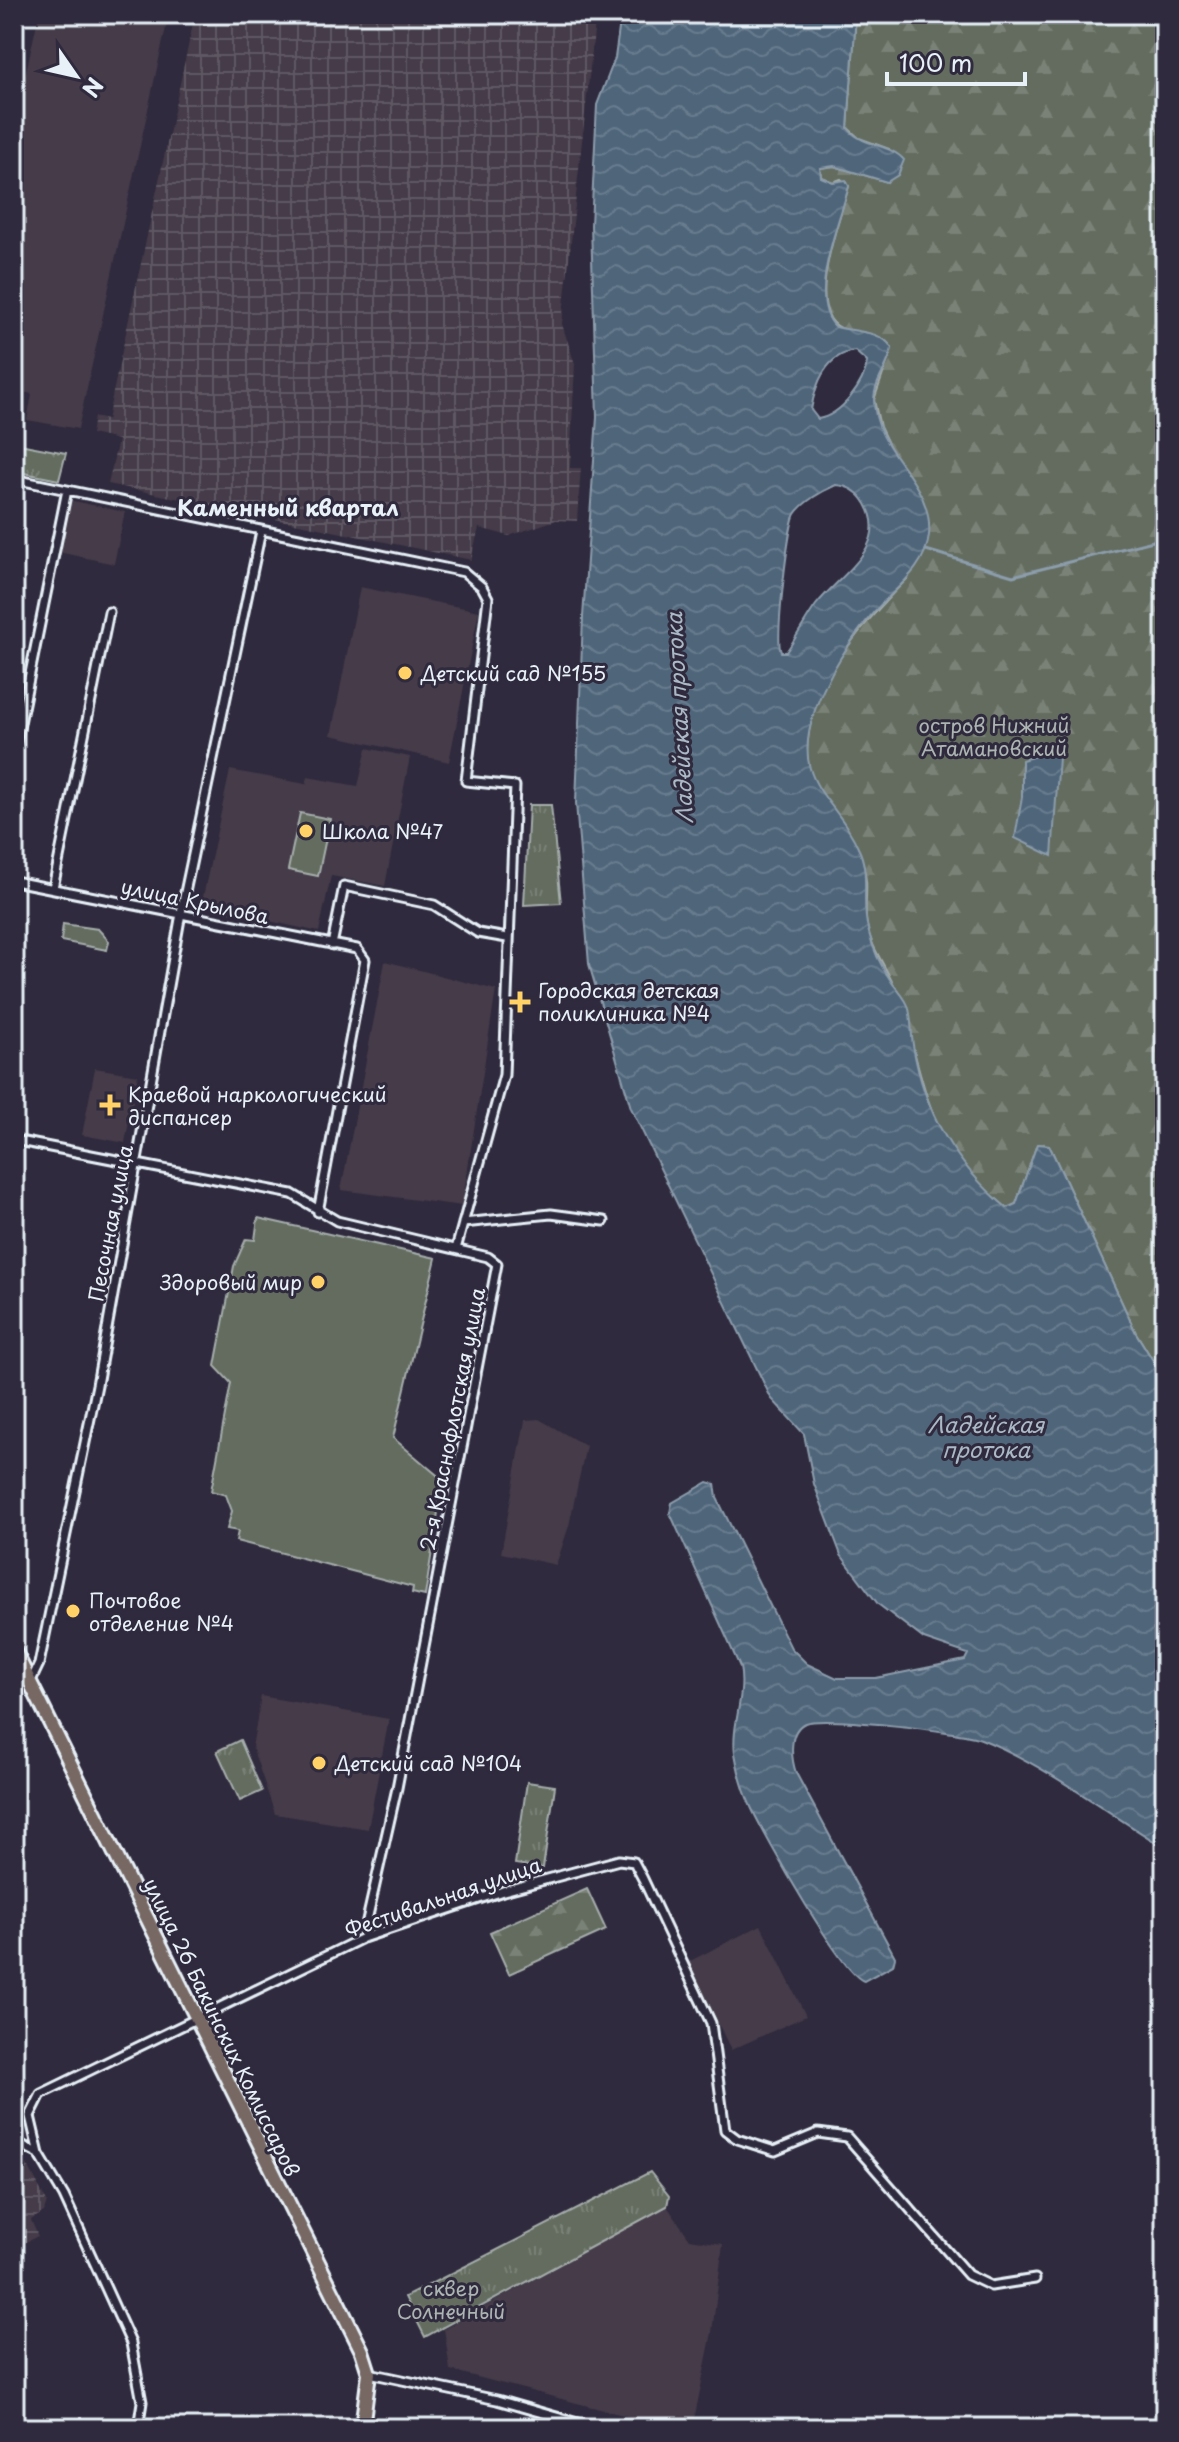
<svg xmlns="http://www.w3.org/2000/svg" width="1179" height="2442" viewBox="0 0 1179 2442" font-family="'Playpen Sans',sans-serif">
  <defs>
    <pattern id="industrial-grid" width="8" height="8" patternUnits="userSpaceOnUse" patternTransform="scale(2)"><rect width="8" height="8" fill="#443b48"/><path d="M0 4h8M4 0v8" fill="none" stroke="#5f5863"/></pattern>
    <pattern id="grass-tufts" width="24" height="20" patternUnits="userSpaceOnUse" patternTransform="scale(2)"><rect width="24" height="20" fill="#646c5f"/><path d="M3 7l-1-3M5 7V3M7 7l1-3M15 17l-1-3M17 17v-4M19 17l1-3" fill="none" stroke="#7a8177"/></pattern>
    <pattern id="forest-firs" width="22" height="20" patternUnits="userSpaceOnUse" patternTransform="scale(2)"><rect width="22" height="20" fill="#646c5f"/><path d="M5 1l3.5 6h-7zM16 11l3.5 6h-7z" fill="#7a8177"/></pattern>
    <pattern id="water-waves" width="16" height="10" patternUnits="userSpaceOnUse" patternTransform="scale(2)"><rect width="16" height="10" fill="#4f657a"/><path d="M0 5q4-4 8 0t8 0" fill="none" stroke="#687c8e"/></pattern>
  </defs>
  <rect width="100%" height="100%" fill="#2f2a3d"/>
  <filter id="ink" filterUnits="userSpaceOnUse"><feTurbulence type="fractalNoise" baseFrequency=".0125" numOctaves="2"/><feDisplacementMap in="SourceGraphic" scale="16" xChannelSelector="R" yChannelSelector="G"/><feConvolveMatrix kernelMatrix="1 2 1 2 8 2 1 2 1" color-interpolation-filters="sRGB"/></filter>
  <g filter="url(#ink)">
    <path fill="#443b48" d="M39 14H169L78 429 27 420 32 394 14 390V124Z
      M69 500 125 512 114 564 58 552Z
      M360 587 479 611 449 762 331 735Z
      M367 748 410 757 385 886 331 876 319 932 201 906 230 770 306 784 308 777 358 786Z
      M385 961 496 990 462 1206 341 1190Z
      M95 1068 138 1075 125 1143 82 1135Z
      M539 1419 586 1446 569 1526 556 1565 501 1553 525 1420Z
      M261 1696 389 1719 368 1829 275 1814 252 1747Z
      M761 1925 806 2016 731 2050 688 1962Z
      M667 2206 690 2239 723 2244 712 2333 693 2425H661L450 2370 444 2329Z"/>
    <path fill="url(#industrial-grid)" d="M195 14H596L562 324 575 364 570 468H581L577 521 556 520 509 536 479 528 471 560 108 484 118 440 91 434 94 417 107 420Z
      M27 2164 47 2202 44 2212 31 2220 38 2236 14 2248V2170Z"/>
    <path fill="url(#grass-tufts)" stroke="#a6aeac" stroke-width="2" d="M14 443 66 453 59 480 14 471Z
      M529 805H551L561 903 524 905Z
      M63 924 98 929 109 941 107 950 61 941Z
      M240 1740 262 1791 240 1801 217 1751Z
      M527 1782 555 1786 543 1868 515 1864Z
      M650 2172 669 2196 667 2206 425 2337 405 2297Z"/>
    <path fill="url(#forest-firs)" stroke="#a6aeac" stroke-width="2" d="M856 14H1165V1380L1136 1333 1049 1145 1037 1144 1016 1204 1007 1208C986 1190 962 1171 949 1147 920 1098 915 1039 894 986 886 966 871 948 867 926 863 907 870 884 863 866 859 855 855 842 849 833 833 808 807 786 807 754 807 686 862 624 907 579L908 473 894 456 880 427 874 400 892 348C883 333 863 333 847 330 799 320 841 217 849 186L841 179 833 182 821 177 820 168 834 166 887 182 889 149 859 138 848 128Z
      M587 1889 606 1930 509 1974 490 1932Z"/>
    <path fill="#646c5f" stroke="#a6aeac" stroke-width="2" d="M300 813 330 819 318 876 288 870Z
      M258 1218 436 1258 393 1438 443 1480 425 1596 412 1593 413 1587 236 1541 238 1531 227 1529 232 1511 226 1495 211 1491 231 1383 215 1366 234 1266 246 1239 255 1240Z"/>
    <path fill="url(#water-waves)" stroke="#8c9dac" stroke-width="2" fill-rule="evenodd" d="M621 14H856L848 128C861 147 890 143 904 160L898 175 887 182 834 166 820 168 821 177 833 182 846 180 849 186C840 220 806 300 836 327 855 332 881 330 892 348 889 366 875 380 874 399 874 454 934 480 929 535 926 569 894 589 874 612 850 640 827 676 815 710 789 786 836 794 860 852 870 876 861 904 868 929 872 948 882 968 893 984 899 992 907 999 909 1009 912 1021 911 1033 913 1045 924 1113 955 1164 1007 1208L1016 1204 1037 1144 1049 1145 1136 1333 1165 1380V1848C1108 1813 1042 1763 981 1739 962 1731 822 1716 805 1723 788 1731 791 1758 796 1773L895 1957 893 1965 864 1981C842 1975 764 1835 751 1807 744 1792 738 1770 735 1753 731 1725 746 1696 740 1667L670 1513 672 1503 708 1482 715 1484 717 1498 791 1648 807 1664 837 1678H876L965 1660 968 1654 924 1639 878 1604 841 1555 814 1484 804 1434 771 1398 631 1108 589 964 576 803 583 617 597 417 591 225 597 105 615 58ZM855 351 867 362C864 385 841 415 818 419L811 410C815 385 826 354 855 351ZM836 485C849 486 859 492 866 504 891 547 838 576 816 605 805 620 797 637 786 652H781C775 641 788 526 795 514 803 502 822 491 836 485Z
      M1049 752 1059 757 1052 856 1015 838 1022 797V760Z"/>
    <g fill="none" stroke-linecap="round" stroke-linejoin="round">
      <path stroke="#8c9dac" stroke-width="3" d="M926 550 1013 576 1165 538"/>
      <g stroke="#e8f1f8" stroke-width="13">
        <path id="minor" d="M14 479 464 572 482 587 488 598 466 781 515 786 504 1075 456 1249
          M14 753 67 490
          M14 881 357 949 365 960 318 1212
          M53 888 109 612
          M332 945 344 886 434 905 478 933 507 938
          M14 1140 292 1194 337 1221 488 1257 497 1264 397 1788 363 1938
          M463 1223 551 1214 604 1221
          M30 1683 39 1664 97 1385 183 902 261 531
          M14 2141 39 2154
          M369 2373 497 2400 595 2428
          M138 2428 142 2402 131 2343 64 2196 39 2154 30 2116 41 2094 363 1938 503 1891 619 1860 634 1862 643 1879 711 2023 725 2130 737 2139 775 2151 818 2133 847 2137 968 2275 991 2286 1035 2279"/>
      </g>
      <g stroke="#e8f1f8" stroke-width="18">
        <path id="primary" d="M14 1650 362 2351 369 2373 362 2428"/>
      </g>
      <use href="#minor" stroke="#2f2a3d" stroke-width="7"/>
      <use href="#primary" stroke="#776864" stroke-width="12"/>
    </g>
  </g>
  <g fill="#ffd166" stroke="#2f2a3d" stroke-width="3">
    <circle cx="405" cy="673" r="8"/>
    <circle cx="306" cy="831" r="8"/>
    <path d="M516 990h8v8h8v8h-8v8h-8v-8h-8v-8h8z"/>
    <path d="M106 1093h8v8h8v8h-8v8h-8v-8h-8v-8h8z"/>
    <circle cx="318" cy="1282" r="8"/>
    <circle cx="73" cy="1611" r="8"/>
    <circle cx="319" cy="1763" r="8"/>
  </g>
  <g text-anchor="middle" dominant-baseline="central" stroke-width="6" stroke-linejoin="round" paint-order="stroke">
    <g font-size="20" fill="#e8f1f8" stroke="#2f2a3d" text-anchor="start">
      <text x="421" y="673">Детский сад №155</text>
      <text x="322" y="831">Школа №47</text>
      <text x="538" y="990">Городская детская<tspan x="538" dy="23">поликлиника №4</tspan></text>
      <text x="128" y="1094">Краевой наркологический<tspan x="128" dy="23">диспансер</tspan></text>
      <text x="302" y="1282" text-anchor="end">Здоровый мир</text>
      <text x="89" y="1600">Почтовое<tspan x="89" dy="23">отделение №4</tspan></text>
      <text x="335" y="1763">Детский сад №104</text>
    </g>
    <g font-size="20" fill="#adb5b3" stroke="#2f2a3d">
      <text x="994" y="725">остров Нижний<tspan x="994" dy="23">Атамановский</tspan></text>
      <text x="451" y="2288">сквер<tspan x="451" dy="23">Солнечный</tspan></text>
    </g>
    <g font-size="20" fill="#e8f1f8" stroke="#2f2a3d">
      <text transform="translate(195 901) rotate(12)">улица Крылова</text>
      <text transform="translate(110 1223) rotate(-79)">Песочная улица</text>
      <text transform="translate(452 1419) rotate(-79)">2-я Краснофлотская улица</text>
      <text transform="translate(443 1897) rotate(-19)">Фестивальная улица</text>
      <text transform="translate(222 2027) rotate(64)">улица 26 Бакинских Комиссаров</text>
    </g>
    <g font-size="22" font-weight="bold" fill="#e8f1f8" stroke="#2f2a3d">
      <text x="288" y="506">Каменный квартал</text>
    </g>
    <g font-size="22" font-style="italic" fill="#abb9c6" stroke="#2f2a3d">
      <text transform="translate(678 718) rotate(-93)">Ладейская протока</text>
      <text x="986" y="1423">Ладейская<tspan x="986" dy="25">протока</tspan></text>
    </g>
  </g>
  <rect width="1179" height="2442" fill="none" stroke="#2f2a3d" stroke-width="48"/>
  <rect x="24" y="24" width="1131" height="2394" fill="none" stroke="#e8f1f8" stroke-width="3" filter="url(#ink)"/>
  <g transform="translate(76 76) rotate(124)" stroke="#2f2a3d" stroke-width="6" paint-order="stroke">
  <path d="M0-6L14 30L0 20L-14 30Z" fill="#e8f1f8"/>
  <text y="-12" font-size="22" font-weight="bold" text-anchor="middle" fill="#e8f1f8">N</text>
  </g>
  <path d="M887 72v12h138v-12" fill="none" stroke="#e8f1f8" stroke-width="4"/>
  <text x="899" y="72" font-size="24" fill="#e8f1f8" stroke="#2f2a3d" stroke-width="6" paint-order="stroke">100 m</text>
</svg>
